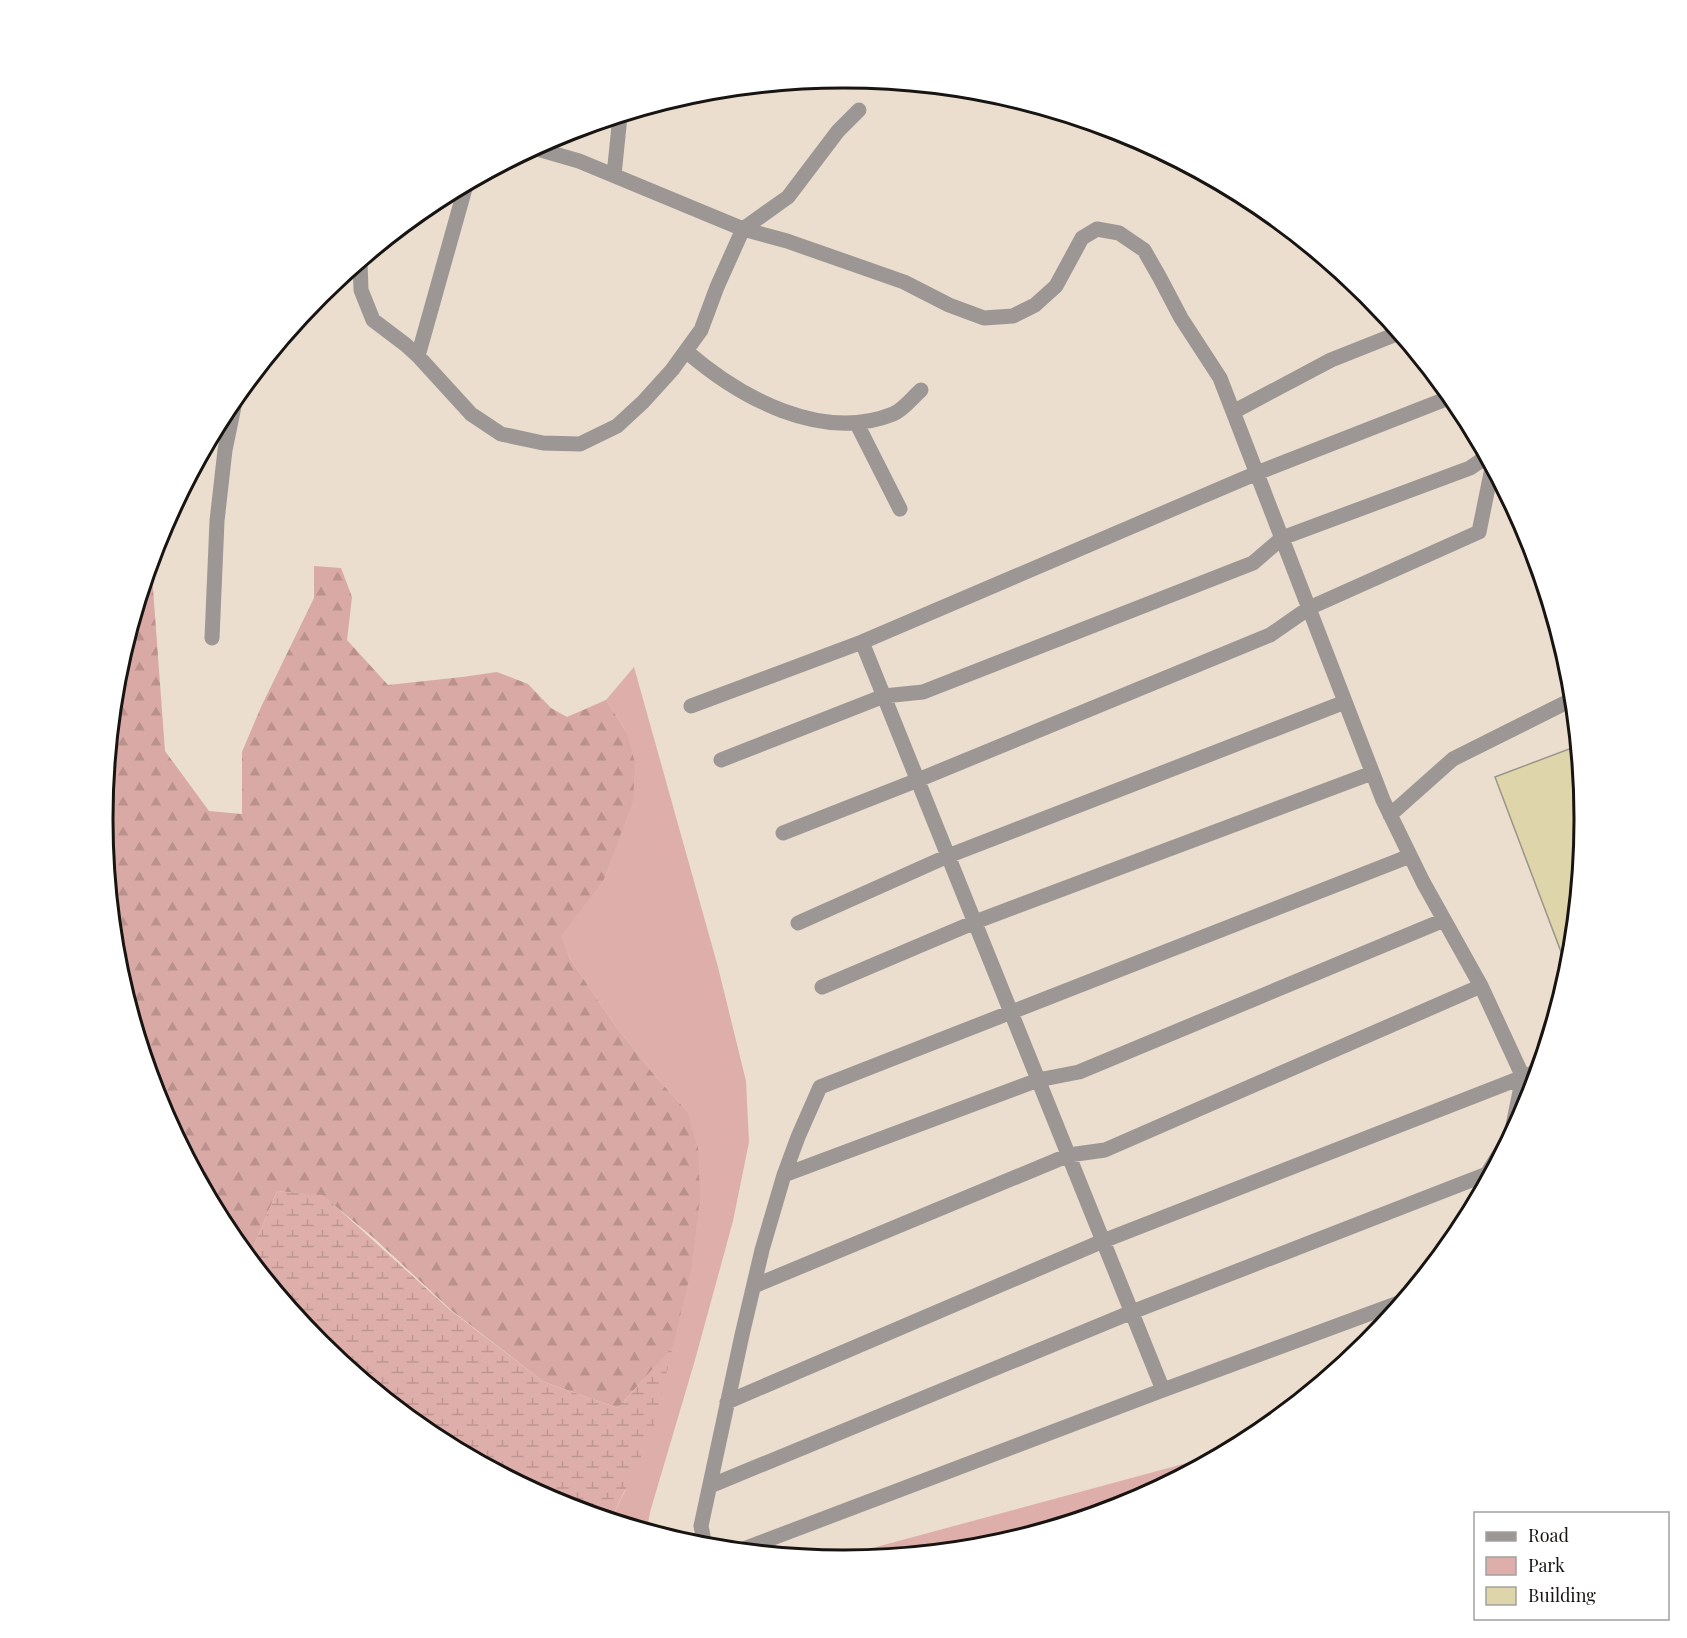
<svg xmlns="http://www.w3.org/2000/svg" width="1687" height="1638" viewBox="0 0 1687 1638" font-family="'Playfair Display',serif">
  <defs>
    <pattern id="forest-firs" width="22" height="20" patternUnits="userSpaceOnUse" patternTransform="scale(1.5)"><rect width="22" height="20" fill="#d9a9a5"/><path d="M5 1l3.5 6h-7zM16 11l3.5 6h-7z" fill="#ba918d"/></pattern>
    <pattern id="wetland-marsh" width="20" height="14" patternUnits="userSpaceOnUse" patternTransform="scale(1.5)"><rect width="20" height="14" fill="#deafaa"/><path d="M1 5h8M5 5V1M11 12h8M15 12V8" fill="none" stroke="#be9691"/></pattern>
  </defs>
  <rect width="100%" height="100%" fill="#f1e9e0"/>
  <path fill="#ebdece" d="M104 819a739 739 0 1 1 1478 0a739 739 0 1 1-1478 0Z"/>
  <path fill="#deafaa" d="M634 667 718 967 746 1081 749 1142 733 1221 695 1360 650 1512 647 1530 611 1519 625 1491 687 1111 655 1076 614 1024 570 959 560 936 603 882 617 842 627 733 606 700Z
    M1220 1454 1127 1504 988 1546 843 1560 832 1559Z"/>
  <path fill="url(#forest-firs)" d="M151 562 165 751 209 811 242 814V752L261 707 314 598V566L341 568 352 597 347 640 388 685 462 677 497 672 528 684 551 708 567 717 606 700 627 733 635 763 633 801 603 882 561 936 570 959 614 1024 655 1076 687 1111 698 1148 700 1198 691 1271 673 1346 618 1408 544 1382 451 1310 375 1239 323 1196 277 1191 249 1257 227 1230 159 1102 117 963 103 819 117 674Z"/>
  <path fill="url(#wetland-marsh)" d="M277 1191 323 1195 450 1310 544 1382 618 1408 673 1346 652 1434 611 1519 560 1503 432 1435 319 1343 249 1257Z"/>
  <path fill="#dfd5ab" stroke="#98958b" stroke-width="1.5" d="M1577 746 1584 819 1571 954 1563 957 1495 777Z"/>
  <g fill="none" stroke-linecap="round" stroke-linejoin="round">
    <path stroke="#9c9795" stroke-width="15" d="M534 148 579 161 743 229 787 241 904 282 949 305 984 318 1013 316 1035 305 1056 286 1082 238 1097 229 1119 233 1144 250 1160 278 1181 318 1220 378 1383 800 1423 882 1481 986 1523 1077 1538 1071
      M614 175 620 116
      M360 262 361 290 373 320 406 345 418 356 471 414 501 434 543 443 580 444 617 426 643 402 672 370 701 330 717 287 743 229 788 197 838 131 859 110
      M686 351C739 397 821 443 893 414 903 410 913 397 921 390
      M418 356 466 185
      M1233 412 1331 360 1399 333
      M857 424 900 509
      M212 638 217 521 225 450 236 397
      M691 706 862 642
      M721 760 884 696 923 692 1253 563 1282 538 1470 468 1486 457
      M1390 815 1453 759 1573 699
      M783 833 918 780 1270 635 1309 608 1479 532 1492 468
      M798 923 948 856 1345 702
      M822 987 975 922 1372 773
      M1511 1135 1523 1077
      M784 1175 1038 1080 1079 1072 1444 920
      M754 1286 1069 1155 1105 1150 1481 986
      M1163 1390 862 642 1257 473 1451 397
      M727 1402 1103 1241 1523 1077
      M710 1486 1132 1312 1487 1174 1510 1137
      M705 1546 701 1526 742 1335 762 1250 784 1175 798 1137 820 1087 1410 856
      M741 1550 1163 1390 1401 1302"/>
  </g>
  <path d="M0 0H1687V1638H0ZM843 88H844A730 730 0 0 1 1574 818V820A730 730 0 0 1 844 1550H843A730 730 0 0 1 113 820V818A730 730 0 0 1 843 88Z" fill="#fff" fill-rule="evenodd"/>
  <path fill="none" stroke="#171411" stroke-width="3" d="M843 88H844A730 730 0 0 1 1574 818V820A730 730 0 0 1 844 1550H843A730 730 0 0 1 113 820V818A730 730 0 0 1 843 88Z"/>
  <rect x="1474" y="1512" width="195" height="108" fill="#ffffff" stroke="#a2a1a0" stroke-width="1.5"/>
  <rect x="1486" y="1532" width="30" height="9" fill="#9c9795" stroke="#a2a1a0" stroke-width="1.5"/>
  <text x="1528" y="1542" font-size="18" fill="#171411">Road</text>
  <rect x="1486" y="1557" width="30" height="18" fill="#deafaa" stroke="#a2a1a0" stroke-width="1.5"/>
  <text x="1528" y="1572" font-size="18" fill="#171411">Park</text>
  <rect x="1486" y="1587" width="30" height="18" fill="#dfd5ab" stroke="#a2a1a0" stroke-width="1.5"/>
  <text x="1528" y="1602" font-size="18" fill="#171411">Building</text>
</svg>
